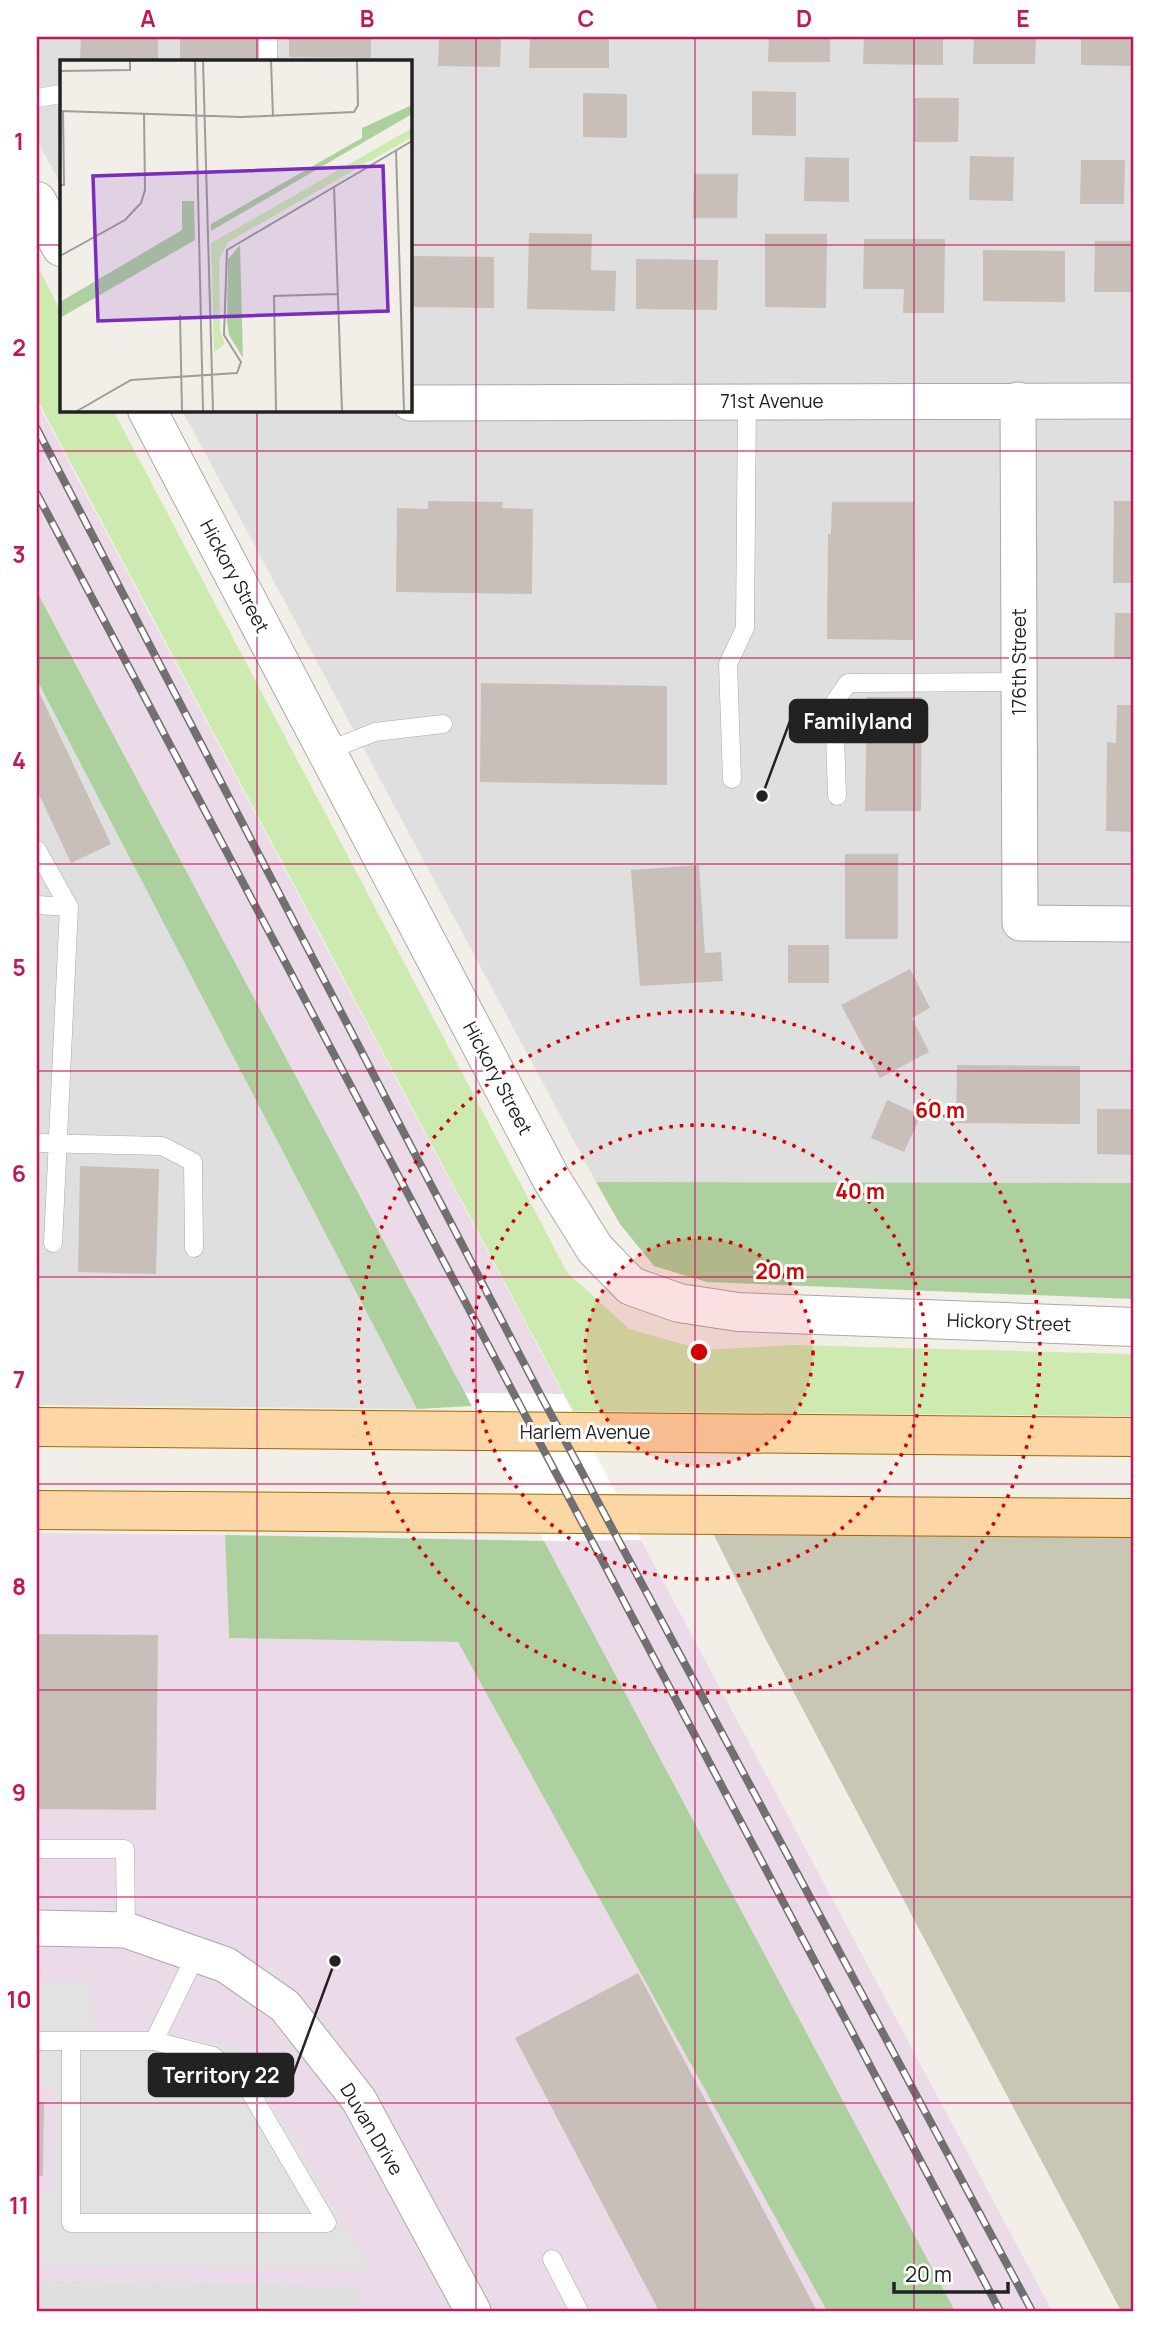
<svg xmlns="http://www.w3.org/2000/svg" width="1171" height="2348" viewBox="0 0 1171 2348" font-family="Manrope,sans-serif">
  <rect width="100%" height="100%" fill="#f2efe9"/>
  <path fill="#e0dfdf" d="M37 37H1134V1183L596 1182 182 410H410V61H61V185L37 140Z
    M37 680 417 1409 37 1405Z
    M37 2280 359 2286V2311H37Z"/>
  <path fill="#ebdbe8" d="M37 402 563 1394 465 1393 37 592Z
    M37 1533 225 1535 229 1638 458 1642 827 2311H359L358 2286 37 2280Z
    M641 1540 1052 2311H955L544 1541Z"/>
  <path fill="#c7c7b4" d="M711 1529 1134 1535V2311H1121L763 1634Z"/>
  <path fill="#cdebb0" d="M37 265 61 312V410H113L567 1272 629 1329 704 1350 793 1345 1134 1354V1416L573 1411 37 399Z"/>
  <path fill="#add19e" d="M37 592 472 1406 417 1409 37 680Z
    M596 1182 1134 1183V1299L707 1282 654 1266 620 1224Z
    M225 1535 544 1541 955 2311H827L458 1642 229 1638Z"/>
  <path fill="#e2e2e2" d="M37 1981 91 1982 95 2031 237 2045 371 2270 37 2267V2191H53L55 2089H37Z"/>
  <path fill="#fff" d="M465 1393 563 1394 641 1540 544 1541Z"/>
  <path fill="#c7bfb8" d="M81 37H158V61H80Z
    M180 37H257V61H180Z
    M289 37H371V58L289 57Z
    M439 37H501L500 67 438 66Z
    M530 37H609V68H529Z
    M769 37H830V62H768Z
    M864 37H943V65L863 64Z
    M974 37H1036L1035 64H973Z
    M1081 37H1134V66L1081 65Z
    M752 91 796 92V136L752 135Z
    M583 93 627 94V138L583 137Z
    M914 98H959L958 142H914Z
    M970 156 1014 157 1013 201 969 200Z
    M805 157 849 158V202L804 201Z
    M1081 160H1125L1124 204H1080Z
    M694 174H738L737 218H693Z
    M529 233 592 234 591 270 616 271 615 311 527 309Z
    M765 234H827L826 308 765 307Z
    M864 239H945L944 313H903L904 289H863Z
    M1095 241H1134V292H1094Z
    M983 250 1065 251V302L983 301Z
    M412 256 494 257V308L412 307Z
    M636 259 718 260 717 310 636 309Z
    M428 501 503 502 502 508 533 509 532 594 396 592 397 508 428 509Z
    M1114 501H1134V583H1113Z
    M832 502H914L913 640 827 639 828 534H831Z
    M1115 613H1134V659L1114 658Z
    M481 683 667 686V785L480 782Z
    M37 688 111 844 71 863 37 790Z
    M867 697H922L921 811H865Z
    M1117 705H1134V832L1106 831 1107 742 1116 743Z
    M845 854H898V939H845Z
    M699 865 705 953 721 952 723 981 640 986 631 870Z
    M788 945H829V983H788Z
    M910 969 930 1008 912 1018 929 1052 880 1078 841 1005Z
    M957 1065 1080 1066V1124L956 1123Z
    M887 1100 921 1115 904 1152 871 1138Z
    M1097 1109H1134V1155L1097 1154Z
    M80 1166 159 1169 156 1274 78 1272Z
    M37 1634 158 1635 156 1810 37 1809Z
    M638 1973 817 2311H659L515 2038Z
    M37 2102H44L43 2176H37Z"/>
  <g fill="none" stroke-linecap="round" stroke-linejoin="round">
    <g stroke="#a9a9a9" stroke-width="19">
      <path id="service" d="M268 61V37
        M37 98 61 94
        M327 751 375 732 443 724
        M732 779 728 664 745 628 747 401
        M837 796 834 703 848 683 1019 682
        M37 850 69 907 53 1243
        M37 905 69 907
        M37 1143 162 1146 193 1162 194 1248
        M37 1849H125L126 1930
        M37 2041H154L196 1955
        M71 2041V2223H327L246 2085 213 2056 154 2041
        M552 2259 579 2311"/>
    </g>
    <g stroke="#a9a9a9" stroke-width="37">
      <path id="minor" d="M1018 400 1020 923 1134 924
        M410 403 1134 401
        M37 1928 126 1930 226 1965 285 2006 359 2100 473 2311"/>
    </g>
    <g stroke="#a9a9a9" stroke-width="40">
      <path id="tertiary" d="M37 201 61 247
        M147 410 552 1180 595 1249 631 1286 679 1303 738 1312 1134 1327"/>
    </g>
    <g stroke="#a06b00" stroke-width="40">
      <path id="primary" d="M37 1427 1134 1437
        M37 1510 1134 1518"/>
    </g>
    <use href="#service" stroke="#fff" stroke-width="18"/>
    <use href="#minor" stroke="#fff" stroke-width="35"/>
    <use href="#tertiary" stroke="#fff" stroke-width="38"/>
    <use href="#primary" stroke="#fcd6a4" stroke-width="38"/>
    <g stroke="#707070" stroke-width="8">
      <path id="rail" d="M37 429 540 1394 1032 2311
        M37 494 1000 2311"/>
    </g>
    <use href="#rail" stroke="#fff" stroke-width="5" stroke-dasharray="16" stroke-linecap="butt"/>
  </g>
  <path fill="none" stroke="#c2185b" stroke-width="2" stroke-opacity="0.55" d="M257 37V61M476 37V2311M695 37V2311M914 37V2311M37 245H61M410 245H1134M257 410V2311M37 451H1134M37 658H1134M37 864H1134M37 1071H1134M37 1277H1134M37 1484H1134M37 1690H1134M37 1897H1134M37 2103H1134"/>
  <circle cx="699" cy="1352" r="114" fill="#d40000" fill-opacity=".12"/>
  <g fill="none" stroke="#d40000" stroke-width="3.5" stroke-dasharray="3.5 7">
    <circle cx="699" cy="1352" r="114"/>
    <circle cx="699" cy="1352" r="227"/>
    <circle cx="699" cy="1352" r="341"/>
  </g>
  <g text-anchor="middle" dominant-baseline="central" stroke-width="6" stroke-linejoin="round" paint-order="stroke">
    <g font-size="19" fill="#222" stroke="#fff">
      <text x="772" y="401">71st Avenue</text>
      <text transform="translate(235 576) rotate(62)">Hickory Street</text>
      <text transform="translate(1019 662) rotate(-90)">176th Street</text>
      <text transform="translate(498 1078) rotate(62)">Hickory Street</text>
      <text transform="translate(1009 1322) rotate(2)">Hickory Street</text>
      <text x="585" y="1432">Harlem Avenue</text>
      <text transform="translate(372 2129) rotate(59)">Duvan Drive</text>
    </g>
  </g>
  <g transform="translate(60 60)">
    <rect width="352" height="352" fill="#f2efe9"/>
    <path d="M352 68V77L168 182 159 199 160 271 165 284 154 292 151 183Z" fill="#cdebb0"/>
    <path d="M352 45V54L151 171V164L302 78V68ZM122 141H134L135 180 0 258V242L122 170ZM180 185 183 298 169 275 167 262 168 199Z" fill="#add19e"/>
    <path fill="none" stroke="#9f9d99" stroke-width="2" d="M135 0 143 351M143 0 153 351M211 0 213 57M0 11 70 10V0M0 51 182 57 294 52 298 45 297 0M336 90 344 351M0 125H4L3 51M274 126 282 351M0 196 65 160 81 143 85 130 84 53M120 255 122 351M17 351 71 320 177 313 181 302 164 275 167 190 352 81M216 351 214 236 278 234"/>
    <path fill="#7b2cbf" fill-opacity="0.15" stroke="#7b2cbf" stroke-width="3.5" d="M323 106 328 251 38 261 33 116Z"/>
    <rect width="352" height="352" fill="none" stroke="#222" stroke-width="3.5"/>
  </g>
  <circle cx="699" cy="1352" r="10" fill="#d40000" stroke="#fff" stroke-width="3.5"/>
  <g font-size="21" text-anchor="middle" font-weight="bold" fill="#d40000" stroke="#fff" stroke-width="6" stroke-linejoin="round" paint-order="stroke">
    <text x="940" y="1118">60 m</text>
    <text x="860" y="1199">40 m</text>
    <text x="780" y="1279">20 m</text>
  </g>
  <path fill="none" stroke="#222" stroke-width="2.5" d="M762 796L790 721M335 1961L293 2075"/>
  <g fill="#222" stroke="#fff" stroke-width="2.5">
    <circle cx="762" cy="796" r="7"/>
    <circle cx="335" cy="1961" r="7"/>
  </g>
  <g fill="#222" stroke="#222" stroke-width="2.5">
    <rect x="790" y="700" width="137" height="42" rx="7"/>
    <rect x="149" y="2054" width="144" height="42" rx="7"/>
  </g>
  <g font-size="21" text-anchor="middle" font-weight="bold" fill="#fff">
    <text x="858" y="729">Familyland</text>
    <text x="221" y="2083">Territory 22</text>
  </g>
  <rect width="1171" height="2348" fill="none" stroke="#ffffff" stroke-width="77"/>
  <path d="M894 2282v10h114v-10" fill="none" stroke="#222222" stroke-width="3.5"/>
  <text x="905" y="2282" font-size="21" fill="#222222" stroke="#ffffff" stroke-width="5" paint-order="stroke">20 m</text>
  <rect x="38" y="38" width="1094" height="2272" fill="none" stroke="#c2185b" stroke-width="2.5"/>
  <g font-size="23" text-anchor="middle" font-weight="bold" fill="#c2185b">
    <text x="148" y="27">A</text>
    <text x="367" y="27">B</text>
    <text x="586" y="27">C</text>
    <text x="804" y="27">D</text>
    <text x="1023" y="27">E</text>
    <text x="19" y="150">1</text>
    <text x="19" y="356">2</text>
    <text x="19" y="563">3</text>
    <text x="19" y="769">4</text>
    <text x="19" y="976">5</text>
    <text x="19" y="1182">6</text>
    <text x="19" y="1388">7</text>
    <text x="19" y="1595">8</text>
    <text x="19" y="1801">9</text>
    <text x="19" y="2008">10</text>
    <text x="19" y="2214">11</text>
  </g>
</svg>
